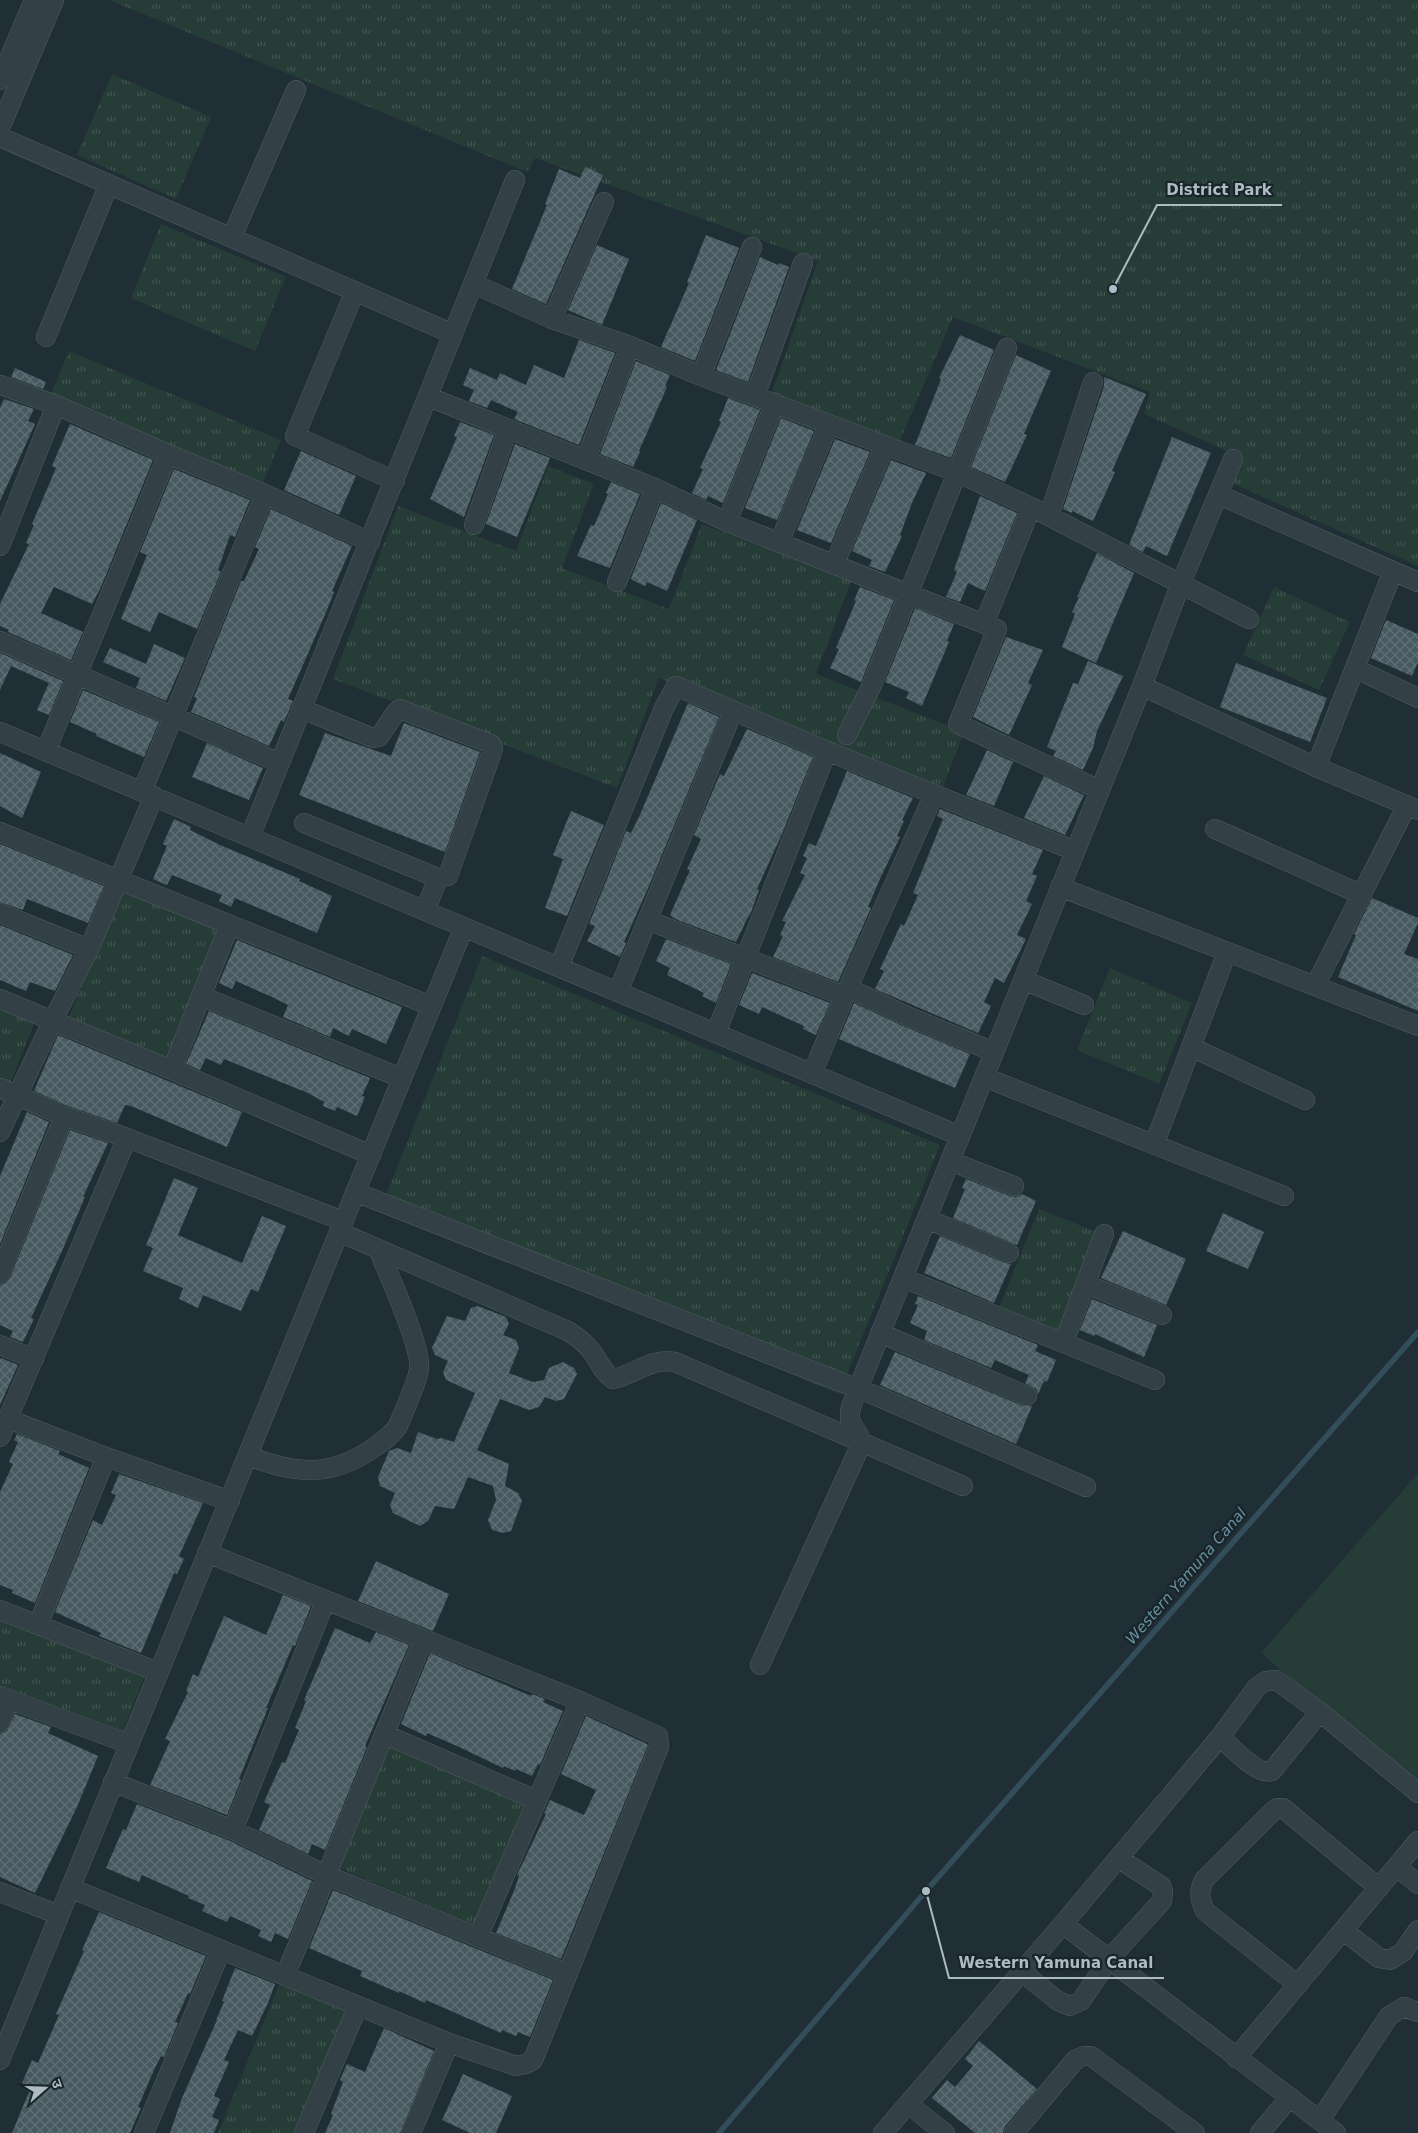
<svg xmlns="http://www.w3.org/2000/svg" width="1418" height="2133" viewBox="0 0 1418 2133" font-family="'DejaVu Sans','Noto Sans Devanagari',sans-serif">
  <defs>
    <pattern id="park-tufts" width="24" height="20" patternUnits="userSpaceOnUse" patternTransform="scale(1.25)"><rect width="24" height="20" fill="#263c36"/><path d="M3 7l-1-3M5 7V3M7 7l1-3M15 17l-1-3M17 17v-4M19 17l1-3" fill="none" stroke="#435651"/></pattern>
    <pattern id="building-cross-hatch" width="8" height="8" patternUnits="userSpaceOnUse" patternTransform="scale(1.25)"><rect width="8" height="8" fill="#485a61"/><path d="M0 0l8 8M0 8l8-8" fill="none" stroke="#607076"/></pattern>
  </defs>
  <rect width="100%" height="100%" fill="#202f35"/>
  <path fill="#263c36" d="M1418 1473V1788L1261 1653Z"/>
  <path fill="url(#park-tufts)" d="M109 0H1418V566L1227 481 1238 456 1144 414 1150 392 953 317 897 447 770 398 818 261 535 158 527 172Z
    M112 74 211 117 176 199 77 155Z
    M161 224 286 277 255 351 131 298Z
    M69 351 281 440 259 492 47 404Z
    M548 466 594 484 562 568 669 609 702 524 851 582 816 674 964 732 943 787 659 678 617 788 333 679 398 506 516 551Z
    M1274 587 1350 622 1319 690 1243 655Z
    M121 890 221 931 168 1060 68 1019Z
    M482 956 940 1145 839 1394 382 1205Z
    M1110 968 1192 1003 1159 1084 1077 1050Z
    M0 1007 35 1021 10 1084 0 1080Z
    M1039 1209 1099 1233 1059 1332 999 1308Z
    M0 1617 145 1675 121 1735 0 1686Z
    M389 1746 527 1804 476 1926 339 1868Z
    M280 1983 347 2010 297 2133H218Z"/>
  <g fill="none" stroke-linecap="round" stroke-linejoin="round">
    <path stroke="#324e5a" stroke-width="5.5" d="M719 2133 926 1891 1418 1332"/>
  </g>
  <path fill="url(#building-cross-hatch)" d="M585 167 603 175 546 304 512 289 547 205 545 204 559 169 580 178Z
    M706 235 739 248 695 361 661 347 689 283 687 282Z
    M597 245 629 259 602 325 568 310Z
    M760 257 778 265 779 263 789 267 748 382 716 370Z
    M960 335 994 350 951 458 915 445 941 379 939 378Z
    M579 340 615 353 579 445 514 419 518 412 491 400 487 408 469 401 474 390 463 385 470 368 497 380 500 373 526 385 534 365 564 378Z
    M1016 355 1051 371 1024 434 1027 435 1005 482 971 467Z
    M636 361 670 375 665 386 667 387 639 451 640 452 633 467 600 454Z
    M15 368 46 382 43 389 11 377Z
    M1104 377 1146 394 1112 471 1115 472 1093 521 1072 511V513L1063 509 1104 386Z
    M728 398 760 410 723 503 708 496 706 500 692 493 703 469 700 468 721 422 719 421Z
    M4 399 34 409 28 421 35 424 0 501V408Z
    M781 418 814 431 777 520 745 508Z
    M460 422 494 435 464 517 430 499 457 437 454 436Z
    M70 424 153 460 101 587 92 604 54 587 41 613 83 632 71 660 8 632 9 630 0 626V604L29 544 26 543 34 525 32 524 56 468 52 466Z
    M1172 437 1211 453 1167 556 1146 546 1143 552 1129 545Z
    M835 439 870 452 831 543 797 530Z
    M515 444 550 458 517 537 486 524Z
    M301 451 356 476 339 515 284 490Z
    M891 460 926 473 912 503 900 535 902 536 885 572 869 566 872 560 852 551Z
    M174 469 250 500 235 537 230 535 218 570 221 572 197 629 159 612 150 632 121 619 147 555 140 552Z
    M611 482 640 494 610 568 577 556 591 525 594 526 608 494 606 493Z
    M980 496 1017 513 985 591 968 583 960 602 946 597 957 572 954 570Z
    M661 503 697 520 667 591 647 582 645 586 632 580 631 578Z
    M271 509 352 546 332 591 334 592 327 610 288 699 293 701 284 722 281 720 269 746 191 712 197 698 194 697 241 581H244L259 549 255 547Z
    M1097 553 1134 573 1096 663 1062 647 1075 614 1072 612 1079 597H1077Z
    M860 587 894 600 861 682 830 668 839 649 836 648 856 601 854 600Z
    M915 608 954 624 947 641 949 642 922 706 906 698 909 692 885 682Z
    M1386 620 1418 634V662L1412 676 1371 658Z
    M1006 637 1043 650 1028 683 1032 685 1009 735 973 717Z
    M154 644 185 658 166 701 136 688 140 678 103 662 110 648 146 664Z
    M0 653 63 681 49 715 37 710 49 683 11 666 0 690Z
    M1088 661 1123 676 1097 731 1093 748 1083 770 1053 756 1056 751 1047 747 1073 683 1078 684Z
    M1236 663 1327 698 1310 742 1220 707Z
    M83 690 159 722 144 757 96 736 97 734 70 722Z
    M688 703 719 717 649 886 624 942 626 943 620 957 587 941 595 926 589 924 626 831 631 833 639 817Z
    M404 723 480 752 445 852 299 795 325 733 391 756Z
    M747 729 813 757 782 834 757 889 759 890 750 915 748 917 736 942 675 919 670 915 690 870 687 869 701 839 694 835 720 774 724 776Z
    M207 743 263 768 249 800 192 777Z
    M987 750 1013 762 994 806 966 795Z
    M0 753 41 772 22 818 0 806Z
    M847 771 913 798 902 820 904 821 897 836 900 837 879 881 868 907 871 908 838 982 773 957 783 936 780 935 786 922 782 921 805 875 800 873 807 858 803 856 809 843 816 846Z
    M1044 776 1084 795 1065 835 1024 818Z
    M940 809 1043 850 1032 874 1037 876 1026 901 1032 904 1017 935 1026 939 1004 983 995 978 984 1002 991 1006 978 1033 875 989 884 971 880 969 901 924 904 926 918 895 913 893 943 819 937 816Z
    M571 811 604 825 567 916 545 908 563 859 553 855Z
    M174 819 191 827 190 830 220 845 300 879 299 881 332 896 317 933 235 898 231 907 219 901 222 895 172 875 167 885 153 879 167 846 163 844Z
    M0 844 104 886 88 923 27 899 23 910 0 902Z
    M1372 898 1418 918V923L1404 954 1418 959V1011L1338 977 1356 935 1354 934Z
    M0 925 73 955 55 991 30 982 26 991 0 980Z
    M666 939 731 964 716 1003 702 996 704 993 667 975 670 968 656 961Z
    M237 940 402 1007 386 1044 352 1029 349 1036 333 1028 330 1037 283 1017 288 1005 272 997 236 981 232 989 219 983Z
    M752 973 830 1003 816 1035 803 1029 804 1026 762 1007 759 1014 739 1005Z
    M854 1003 903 1026 970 1054 955 1088 839 1039Z
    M209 1011 370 1078 362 1096 365 1097 357 1116 337 1107 335 1111 323 1106 324 1102 308 1093 224 1059 221 1065 206 1058 200 1070 186 1064Z
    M58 1035 242 1112 227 1147 131 1106 125 1105 117 1123 68 1106 34 1091Z
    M27 1112 49 1122 0 1244V1176Z
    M70 1130 108 1143 83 1197H85L62 1251 31 1318 34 1319 23 1342 10 1337 13 1331 0 1325V1285L6 1283 10 1278Z
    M174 1178 198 1188 178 1235 242 1263 262 1216 286 1226 258 1292 251 1289 241 1311 203 1295 198 1308 179 1299 183 1288 143 1271 153 1248 146 1245Z
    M966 1179 1010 1196 1016 1197 1022 1194 1036 1201 1017 1245 953 1218 965 1189 962 1188Z
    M1223 1213 1264 1232 1248 1269 1206 1251Z
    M1123 1231 1186 1259 1166 1305 1101 1278Z
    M940 1236 1005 1263 1011 1264 994 1303 924 1273Z
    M918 1296 1038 1345 1035 1351 1056 1360 1047 1382 1044 1381 1038 1394 1036 1389 1025 1383 1029 1375 995 1360 991 1368 924 1340 927 1331 910 1323 918 1305 915 1304Z
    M1092 1299 1157 1325 1144 1357 1095 1334 1094 1336 1080 1330Z
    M478 1306 506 1317 509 1324 503 1335 516 1340 519 1348 509 1373 533 1382 544 1380 549 1368 563 1362 574 1368 577 1374 564 1399 556 1401 545 1397 539 1407 529 1410 500 1399 477 1450 509 1464 505 1486 518 1493 522 1501 511 1531 503 1533 492 1530 488 1520 496 1500 493 1486 468 1477 454 1509 435 1506 428 1521 420 1526 393 1513 390 1505 395 1493 380 1486 378 1477 389 1451 397 1448 411 1453 418 1432 437 1439 441 1438 454 1442 475 1393 446 1380 443 1372 448 1361 435 1355 432 1348 447 1316 465 1321 471 1308Z
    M895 1352 1023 1406H1032L1016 1444 880 1385Z
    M1 1358 18 1365 0 1405V1360Z
    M17 1434 60 1451 58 1454 89 1468 35 1603 12 1593 13 1590 0 1585V1492L13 1464 9 1462 18 1442 14 1440Z
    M119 1474 203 1503 179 1556 184 1559 177 1574 174 1573 141 1653 99 1636 101 1633 55 1612 93 1520 102 1525 116 1495 111 1493Z
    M376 1561 449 1594 433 1631 358 1601Z
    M283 1595 311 1606 295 1646 293 1645 266 1708H268L239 1779 241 1780 227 1815 150 1785 170 1741 165 1739 188 1692 186 1691 193 1674 198 1677 224 1616 266 1635Z
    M335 1628 370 1643 376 1632 409 1645 365 1746 367 1747 325 1850 312 1844 308 1854 259 1830 270 1805 264 1802 282 1762 285 1763 299 1730 295 1728 306 1701 304 1700Z
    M430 1653 531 1696 532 1694 545 1699 543 1702 563 1711 540 1765 538 1764 532 1776 516 1769 515 1771 504 1766 503 1768 457 1746 427 1733 426 1736 401 1724Z
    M15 1714 51 1727 48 1733 98 1756 77 1807 35 1893 0 1877V1734L7 1731Z
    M586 1716 647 1744 648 1745 561 1959 496 1933 514 1891 519 1876 517 1875 546 1814 544 1813 550 1800 584 1815 596 1790 561 1774Z
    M137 1804 228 1840 312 1881 288 1939 275 1933 271 1942 258 1936 261 1930 230 1916 227 1922 202 1911 205 1905 188 1898 189 1896 142 1875 139 1882 106 1868 123 1829 126 1830Z
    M333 1890 553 1980 530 2037 518 2032 516 2036 502 2030 501 2033 426 2000 425 2003 399 1991V1993L360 1976 362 1971 309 1948Z
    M99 1912 206 1956 190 1994 188 1993 175 2022 178 2023 164 2057 161 2056 154 2070 138 2107 141 2108 130 2133H12L31 2087 22 2083 32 2060 38 2063 59 2015 56 2014 84 1951 82 1950Z
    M235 1968 275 1984 268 2003 252 2036 238 2030 224 2060 229 2062 214 2096 220 2099 212 2117 219 2120 214 2133H170L182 2098 217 2020H216L224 2002 222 2001Z
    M384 2028 434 2051 400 2133H325L333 2115 331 2114 343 2082 340 2080 347 2064 365 2072Z
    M979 2041 1037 2089 1005 2126 1003 2133H975L932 2098 947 2080 955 2087 973 2066 965 2059Z
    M463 2074 512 2096 496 2133H470L442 2120Z"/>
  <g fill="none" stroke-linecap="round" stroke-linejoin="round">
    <g stroke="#515e64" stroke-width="20">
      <path id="minor" d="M0 80 34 0
        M0 128 54 0
        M0 137 453 334
        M232 237 296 90
        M474 284 552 319 630 346 701 376 956 472 1031 507 1249 619
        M355 291 295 436 395 481
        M552 319 604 202
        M46 337 109 184
        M701 376 752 247
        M0 385 56 405 168 454 265 494 370 542
        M755 396 803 263
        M429 397 655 488 727 522 997 629 958 724 1100 790
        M586 459 630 346
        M1219 495 1418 582
        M1049 516 1093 382
        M727 522 775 403
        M474 525 508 429
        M779 543 829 424
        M0 546 56 405
        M834 565 885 445
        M617 582 655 488
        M984 624 1031 507
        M0 641 280 763
        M1356 669 1418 698
        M1142 686 1316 767 1418 810
        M302 709 373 738 379 737 396 712 400 709 491 744 493 749 448 876 438 878 425 911
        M0 732 960 1136
        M847 735 871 687 1007 348
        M46 751 168 454
        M1316 767 1393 571
        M142 792 265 494
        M304 823 438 878
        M1215 829 1360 894
        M0 832 431 1006
        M250 837 515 180
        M1060 887 1418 1026
        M0 913 89 949
        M647 920 844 996
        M559 967 664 708 676 686 827 751 1075 851
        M1023 980 1084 1005
        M1315 986 1407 805
        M848 988 907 1016 994 1052
        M618 992 733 711
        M201 996 401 1078
        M0 999 172 1070 371 1155
        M716 1033 827 751
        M1191 1047 1305 1100
        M172 1070 229 926
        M812 1074 848 988 934 794
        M984 1077 1284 1196
        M0 1088 64 1116 127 1138
        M0 1132 52 1022 89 949 154 796
        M1154 1145 1227 952
        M950 1161 1014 1186
        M355 1192 879 1397 1086 1487
        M927 1219 1009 1253
        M339 1232 568 1331C575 1336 583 1341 588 1347 598 1357 601 1372 613 1379 634 1375 652 1357 675 1362L963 1486
        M0 1274 64 1116
        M903 1278 1155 1380
        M1086 1284 1162 1315
        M880 1333 1027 1396
        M1064 1342 1104 1234
        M0 1345 34 1359
        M8 1419 106 1457 230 1501
        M0 1437 127 1138 343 1221
        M248 1456C295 1474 329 1478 372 1449 382 1442 391 1436 398 1426 403 1413 418 1381 419 1369 422 1347 388 1273 378 1249
        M0 1610 158 1672
        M38 1625 106 1457
        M760 1665 862 1442C859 1435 856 1430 852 1424 846 1413 854 1400 858 1389L1142 686 1181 583 1233 459
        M0 1696 129 1744
        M0 1723 9 1699
        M384 1734 536 1800
        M1220 1737C1231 1746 1257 1776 1272 1771L1320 1712
        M113 1782 233 1830 326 1875 568 1974
        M233 1830 325 1602
        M1397 1867 1418 1884
        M70 1888 449 2043 516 2066 526 2064 533 2060 659 1747 658 1736 580 1701 207 1553
        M0 1892 59 1915
        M1063 1924 1336 2133
        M1344 1931 1379 1958 1390 1960 1403 1952 1418 1930
        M478 1937 580 1701
        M1022 1972 1058 2001 1070 2006 1081 2001 1110 1958 1162 1901 1163 1891 1161 1886 1118 1858
        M285 1976 423 1640
        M1298 1985 1205 1911C1200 1899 1198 1893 1204 1880L1272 1812 1277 1808H1283L1379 1888
        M1236 2058 1418 1841
        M0 2060 464 927
        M908 2104 945 2133
        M1320 2120 1389 2016 1404 2007 1418 2012
        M144 2133 221 1950
        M304 2133 358 2006
        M411 2133 449 2043
        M883 2133 1063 1924 1220 1737 1257 1687 1266 1681 1276 1680 1320 1712 1418 1793
        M1014 2133 1076 2059 1084 2056H1091L1195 2133
        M1260 2133 1290 2097"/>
    </g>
    <use href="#minor" stroke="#334046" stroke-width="19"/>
  </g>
  <g text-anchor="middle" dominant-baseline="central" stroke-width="4.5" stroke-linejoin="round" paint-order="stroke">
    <g font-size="15" font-style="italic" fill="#6791a1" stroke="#19252a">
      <text transform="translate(1186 1576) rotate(-49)">Western Yamuna Canal</text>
    </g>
  </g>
  <path fill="none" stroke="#adbcc3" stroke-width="2" d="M1113 289L1157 205H1282M926 1891L949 1978H1164"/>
  <g fill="#adbcc3" stroke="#19252a" stroke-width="2">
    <circle cx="1113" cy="289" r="5"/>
    <circle cx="926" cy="1891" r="5"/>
  </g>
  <g font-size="15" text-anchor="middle" font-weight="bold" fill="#adbcc3" stroke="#19252a" stroke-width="4.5" stroke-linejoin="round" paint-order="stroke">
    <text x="1219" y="195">District Park</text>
    <text x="1056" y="1968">Western Yamuna Canal</text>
  </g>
  <g transform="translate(45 2088) rotate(70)" stroke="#19252a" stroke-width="4" paint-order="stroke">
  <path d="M0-4L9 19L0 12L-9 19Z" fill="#adbcc3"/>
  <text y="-8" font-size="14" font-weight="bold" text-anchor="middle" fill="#adbcc3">उ</text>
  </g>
</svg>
